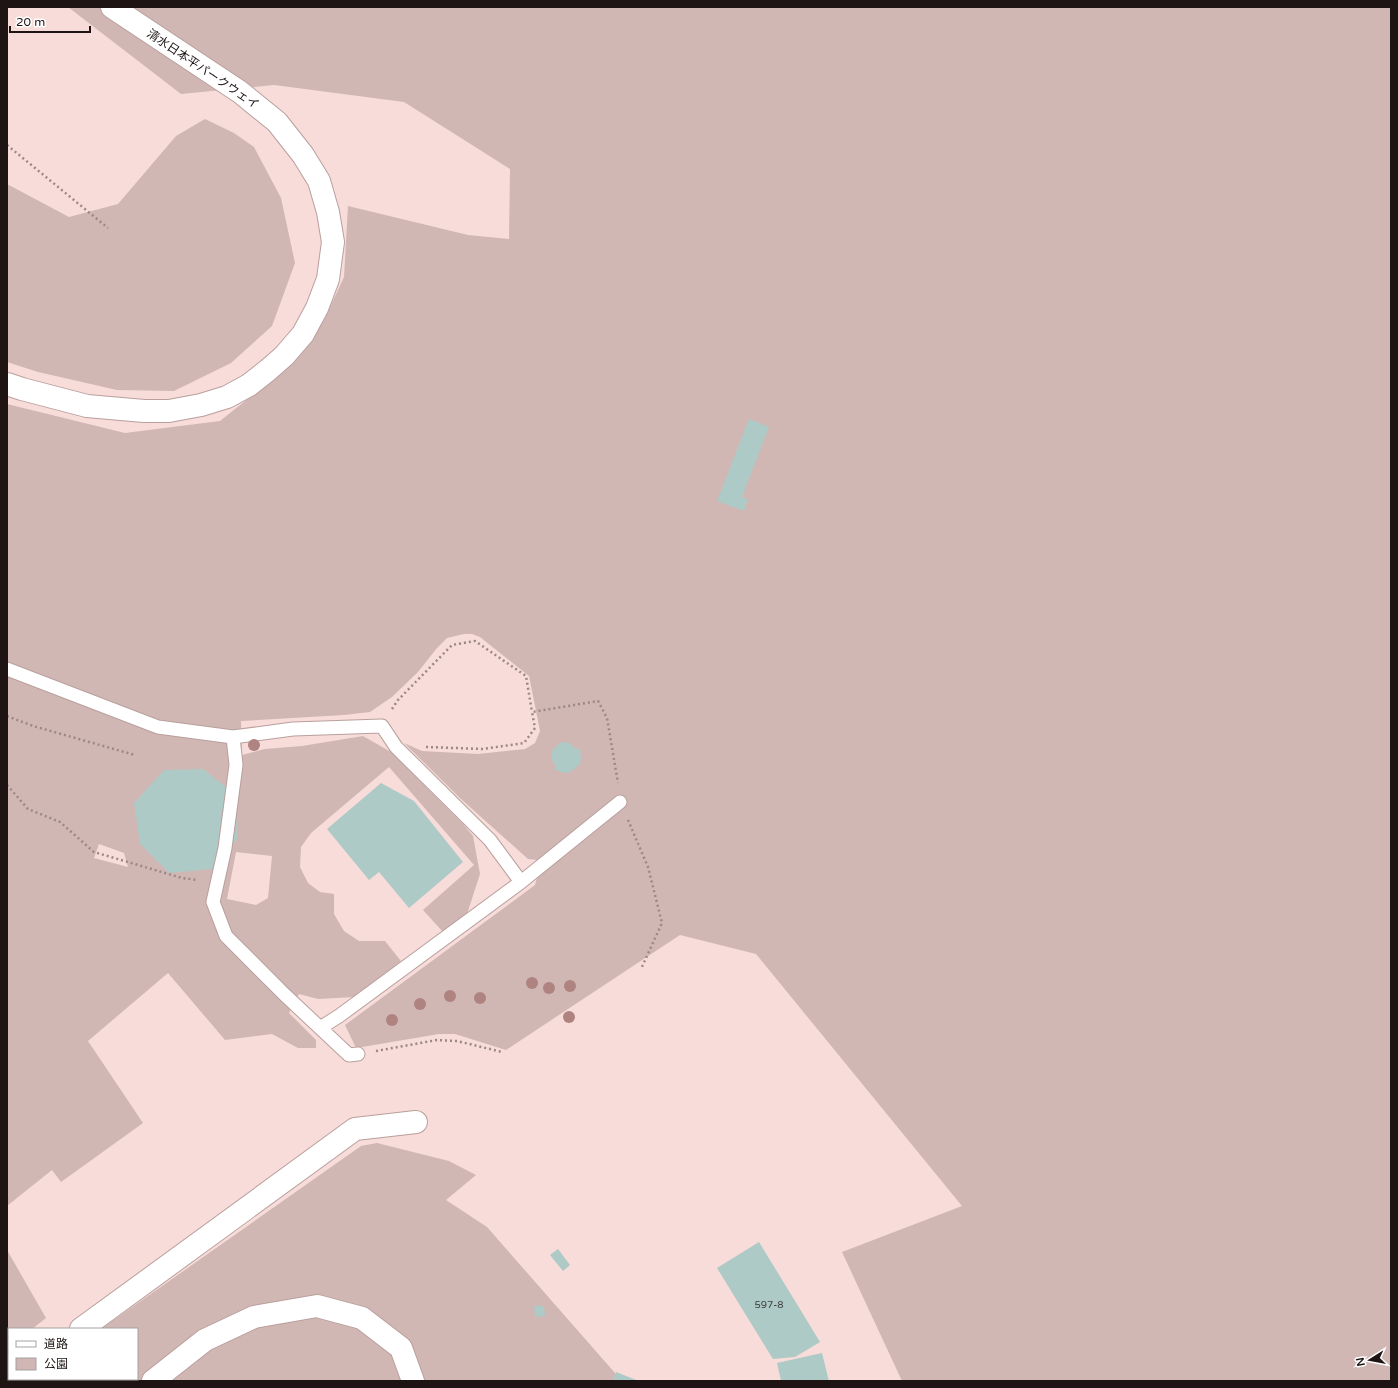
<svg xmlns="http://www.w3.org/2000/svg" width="1398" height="1388" viewBox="0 0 1398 1388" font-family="'Varela Round','Noto Sans JP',sans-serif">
  <rect width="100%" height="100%" fill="#f7dcd9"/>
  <path fill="#d1b7b4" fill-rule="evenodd" d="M68 7H1391V1381H902L842 1252 962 1206 756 954 680 935 506 1050 455 1034H439L356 1048 345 1025 535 885 540 867 537 860 528 859 461 799 404 743 422 751 478 754 525 749 535 743 540 731 529 676 480 637 472 634H464L447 638 437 648 418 672 392 697 370 712 344 715 241 721 242 755 265 749 302 746 363 736 391 752 463 824 473 836 480 874 467 914 443 932 423 910 474 865 389 767 311 833 301 847 300 867 308 883 320 892 334 894V914L344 931 359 941H385L401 961 355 997 318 999 299 994 289 1013 316 1040V1048H298L272 1034 225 1040 168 973 88 1041 143 1123 61 1182 52 1170 7 1206V404L125 433 220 421 264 386 323 322 344 277 348 206 468 235 509 239 510 169 404 102 274 85 181 94ZM99 844 124 853 128 867 94 858ZM236 852 272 856 268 898 256 905 227 899Z
    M205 119 234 133 254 147 281 198 295 263 272 326 231 363 174 391 117 390 38 372 7 362V184L69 217 118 204 176 136Z
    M377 1143 449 1161 476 1175 446 1200 487 1227 622 1381H30L32 1379H137V1329H101L361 1146Z
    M7 1250 46 1318 32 1329H9V1345L7 1347Z"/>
  <path fill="#adcac6" d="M749 419 769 427 742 497 748 499 744 511 717 501Z
    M565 742 569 743 576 749 580 748 581 760 579 765 574 769 570 772 564 773 554 769 556 766 553 762 551 753 556 746 560 743Z
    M203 769 236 795 237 839 213 869 169 873 140 844 134 803 164 770Z
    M381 783 414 801 463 862 409 908 379 872 369 880 327 829Z
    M759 1242 820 1342 795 1357 773 1359 717 1268Z
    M558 1249 570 1265 563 1271 550 1255Z
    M534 1306H544L545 1316 535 1317Z
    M822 1353 829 1381H781L777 1363Z
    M616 1372 639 1381H613Z"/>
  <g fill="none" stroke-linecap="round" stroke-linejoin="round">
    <g stroke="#b99f9d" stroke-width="15">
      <path id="service" d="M7 669 158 727 233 737 293 729 382 726 396 747 490 840 521 882 339 1016 320 1028
        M233 737 236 765 225 848 213 902 226 936 285 995 349 1055 358 1054
        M521 882 620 802"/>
    </g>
    <g stroke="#b99f9d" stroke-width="24">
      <path id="minor" d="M81 1329 355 1129 416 1122
        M10 1381 13 1379"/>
    </g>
    <g stroke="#b99f9d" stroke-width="24">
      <path id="tertiary" d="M7 384 22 389 87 406 144 411H169L201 405 227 397 249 385 268 370 284 356 303 334 317 308 328 279 333 242 328 212 319 181 303 155 277 122 240 92 112 7
        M153 1381 205 1340 254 1317 317 1306 362 1318 401 1348 413 1381"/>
    </g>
    <path stroke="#9b8886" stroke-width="2.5" stroke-dasharray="2 3" stroke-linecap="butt" d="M7 145 108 228
      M392 709 398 700 452 645 475 641 526 676 532 712
      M7 716 33 726 135 755
      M426 747 483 749 524 743 535 728 532 712 598 701 607 718 618 783
      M7 785 28 809 60 822 94 852 182 878 197 880
      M628 820 648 867 662 923 641 969
      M376 1051 437 1040 457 1041 502 1052"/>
    <use href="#service" stroke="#fff" stroke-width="13"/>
    <use href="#minor" stroke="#fff" stroke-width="22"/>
    <use href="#tertiary" stroke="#fff" stroke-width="22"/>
  </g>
  <g fill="#ae8380">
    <circle cx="254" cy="745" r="6"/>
    <circle cx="532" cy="983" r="6"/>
    <circle cx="570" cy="986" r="6"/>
    <circle cx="549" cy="988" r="6"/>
    <circle cx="450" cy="996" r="6"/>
    <circle cx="480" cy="998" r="6"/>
    <circle cx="420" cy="1004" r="6"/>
    <circle cx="569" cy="1017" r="6"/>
    <circle cx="392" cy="1020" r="6"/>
  </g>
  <g text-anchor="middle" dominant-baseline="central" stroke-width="3" stroke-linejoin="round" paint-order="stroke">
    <g font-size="10" fill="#414240">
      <text x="769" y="1305">597-8</text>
    </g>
    <g font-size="12" fill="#1d1413" stroke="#fff">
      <text transform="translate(203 69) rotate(34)">清水日本平パークウェイ</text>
    </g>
  </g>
  <rect width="1398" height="1388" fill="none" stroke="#1d1413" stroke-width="16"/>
  <rect x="8" y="1328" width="130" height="52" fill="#ffffff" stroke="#a5a1a1"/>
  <rect x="16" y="1341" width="20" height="6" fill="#ffffff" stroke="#a5a1a1"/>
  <text x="44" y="1348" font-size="12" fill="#1d1413">道路</text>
  <rect x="16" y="1358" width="20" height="12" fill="#d1b7b4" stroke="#a5a1a1"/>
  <text x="44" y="1368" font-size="12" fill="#1d1413">公園</text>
  <g transform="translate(1370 1360) rotate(259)" stroke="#ffffff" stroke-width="3" paint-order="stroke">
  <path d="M0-3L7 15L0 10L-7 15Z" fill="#1d1413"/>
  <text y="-6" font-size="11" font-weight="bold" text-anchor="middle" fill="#1d1413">N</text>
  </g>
  <path d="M10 26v6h80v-6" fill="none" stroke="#1d1413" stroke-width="2"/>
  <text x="16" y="26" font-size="12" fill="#1d1413" stroke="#ffffff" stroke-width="3" paint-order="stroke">20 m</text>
</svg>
